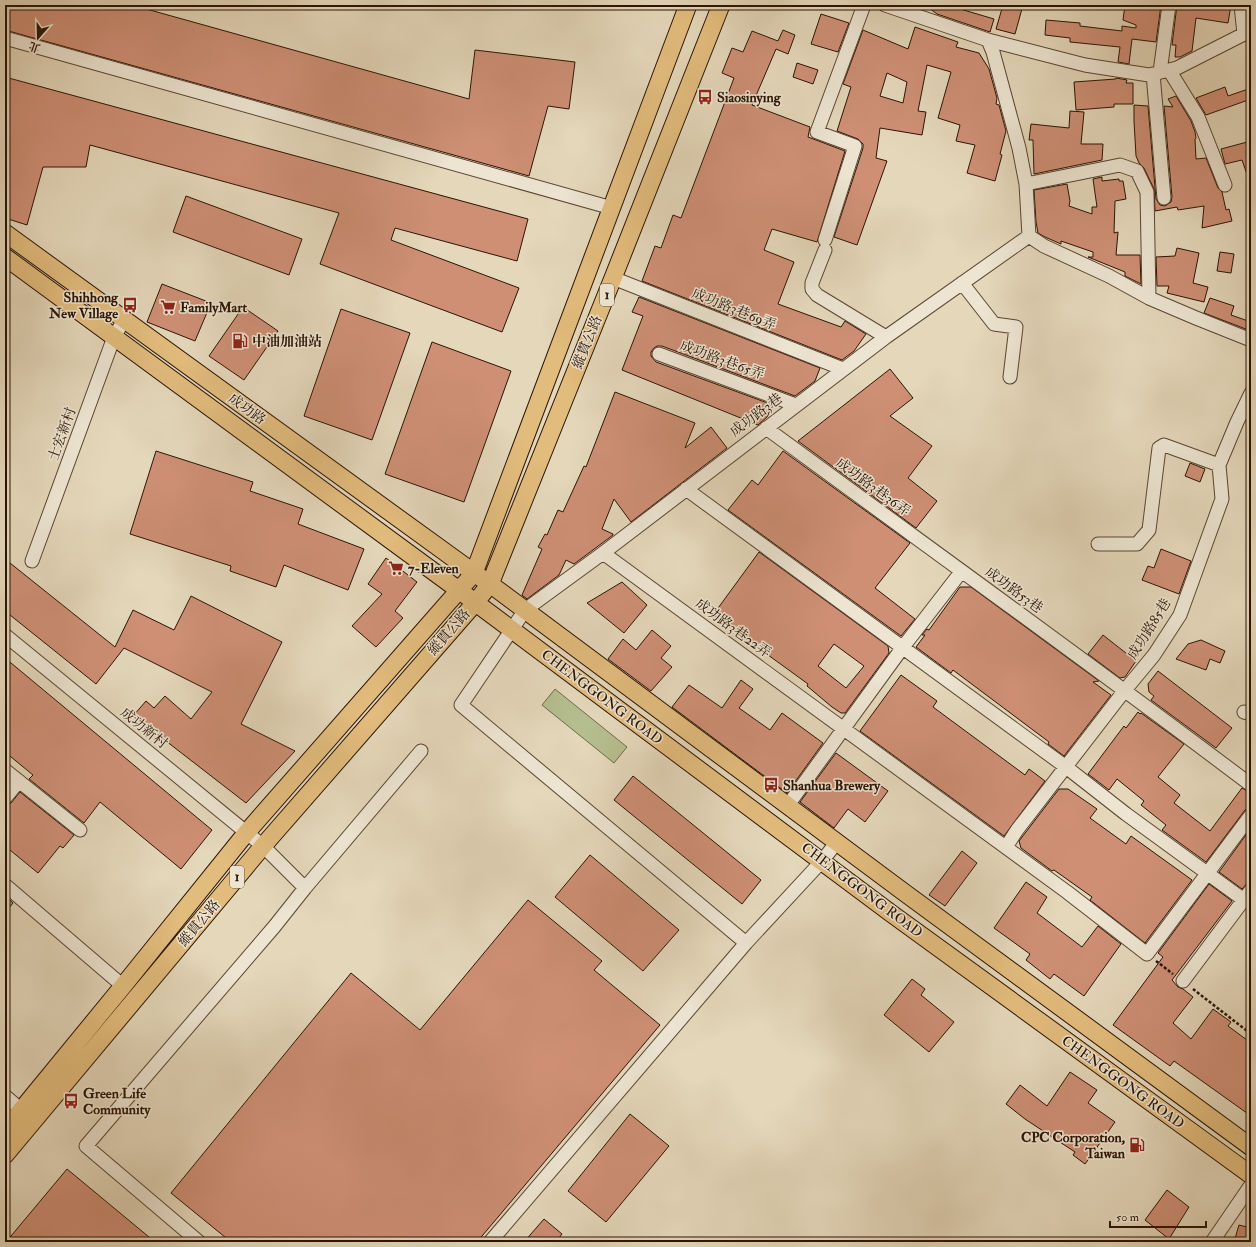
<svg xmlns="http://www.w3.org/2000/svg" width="1256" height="1247" viewBox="0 0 1256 1247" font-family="'IM FELL Double Pica','Noto Serif TC',serif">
  <rect width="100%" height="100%" fill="#e4d7ba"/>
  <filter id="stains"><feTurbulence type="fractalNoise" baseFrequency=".005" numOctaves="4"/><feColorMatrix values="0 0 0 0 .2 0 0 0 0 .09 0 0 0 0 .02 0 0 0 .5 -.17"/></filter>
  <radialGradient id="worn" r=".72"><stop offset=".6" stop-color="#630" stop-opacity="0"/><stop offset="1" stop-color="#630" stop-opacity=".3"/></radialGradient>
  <path fill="#b5be8f" stroke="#70694a" d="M555 689 627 747 614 763 542 705Z"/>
  <path fill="#ce8f75" stroke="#2b1404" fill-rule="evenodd" d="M5 5H132L469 99 475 50 575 62 569 109 548 106 529 176 5 30Z
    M925 5H960L957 8 994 19 990 32 937 14Z
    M1003 5H1023L1015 34 996 29Z
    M1125 5H1161L1156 42 1132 39 1129 64 1118 62 1120 47 1070 42V38L1045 35 1046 20 1080 23V26L1122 31V26L1136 28V25L1123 20Z
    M1177 5H1231L1228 23 1196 18 1192 51 1180 57H1175L1176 45H1172Z
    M821 14 849 23 838 52 811 44Z
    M915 27 958 42 956 47 979 53 989 69 997 98 996 104 999 105 1006 131 1000 154 1002 155 995 181 967 173 975 145 956 141 960 125 938 118 951 72 927 65 918 111 926 112 922 135 880 128 876 158 887 161 857 245 834 237 863 148V144L858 139 837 131 851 87 843 84 863 30 908 49ZM887 73 907 82 903 103 880 96Z
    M783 30 795 35 788 54 776 49 752 105 810 127 808 137 845 151 817 242 772 229 764 250 794 262 778 304 841 327 845 321 866 334 854 351 842 360 642 281 655 246 661 248 673 215 681 218 734 78 722 73 732 48 743 52 752 31 778 41Z
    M797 63 818 70 813 84 793 77Z
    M5 77 528 219 517 261 395 228 391 240 519 288 502 332 320 264 339 213 90 145 86 167H43L27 225 5 218Z
    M1116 78 1127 80 1126 83H1133V104H1114V107L1076 110 1074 82 1116 79Z
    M1225 87 1228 96 1251 88V99L1206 115 1196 98Z
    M1176 96 1191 121 1195 132 1196 138 1195 139 1196 159 1206 158 1218 188 1222 192 1226 210 1229 209 1232 221 1202 228 1204 206 1178 210 1177 207 1155 211 1154 189 1144 168 1139 163 1136 156 1134 121V105L1148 106 1156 199 1160 205 1165 206 1171 202 1172 197 1164 106 1173 107 1168 99Z
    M1070 111 1084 112 1081 144H1103L1102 160 1034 174 1033 140H1029L1031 124 1069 128Z
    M1251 141V180H1249L1242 160 1225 164 1221 149Z
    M1102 177V181L1119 179V181H1123L1126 199 1115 201 1114 233 1118 232 1116 255H1140L1141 284 1125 276V272L1088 257H1093V252L1061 241V244L1045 237 1038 233 1036 222 1034 190 1067 184 1070 201 1069 206 1092 214V207H1097L1093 179Z
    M186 196 302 239 289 275 173 232Z
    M1177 248 1199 253 1193 283 1208 287 1204 302 1167 293 1169 286H1157L1156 257 1175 256Z
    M1220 252 1234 254 1231 273 1217 271Z
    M162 284 211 303 195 341 147 322Z
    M639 297 820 368 815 381 795 396 662 346H657L654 348 651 352V356L656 362 773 405 767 417 758 425 622 370 643 316 632 312Z
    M1210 298 1234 306 1231 315 1251 322V331L1204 313Z
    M243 307 278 331 244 380 209 356Z
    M341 309 410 333 372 440 304 416Z
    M432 342 511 371 464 502 385 474Z
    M890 369 913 398 890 416 932 446 908 478 937 501 916 528 798 441Z
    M615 392 695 423 685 448 711 427 727 448 631 522 614 499 602 529 613 534V535L574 564 566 560 559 575 527 599 522 595 542 549 538 547 545 534 547 535 558 510 563 512 584 466 586 467Z
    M156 451 253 482 250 491 303 509 298 524 364 549 348 590 284 565 276 587 230 571 231 566 130 534Z
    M783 451 910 543 875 588 915 619 901 636 728 510 752 480 758 485Z
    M1190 463 1205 469 1200 482 1185 476Z
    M1161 549 1191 561 1179 594 1142 580 1148 566 1154 568Z
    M759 552 888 646 889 653 845 713H841L832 707 807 686 808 684 713 615ZM834 644 864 666 846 688 818 666Z
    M386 558 417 582 395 611 403 618 376 647 352 626 382 594 368 584Z
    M5 559 115 647 133 610 174 630 191 596 282 642 241 724 295 751 246 803 166 741 164 743 133 716 146 701 154 708 165 696 191 719 212 692 124 648 96 684 5 611Z
    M622 582 647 605 624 633 587 603Z
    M960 587H971L1099 681 1093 682 1111 695 1064 756 1048 744 1049 742 953 670 951 673 916 647 925 635H922L927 629 929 630Z
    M652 630 671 646 661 658 672 667 651 691 608 659 623 639 636 650Z
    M1103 635 1136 661 1125 677 1120 678 1088 654Z
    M1201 640 1225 651 1220 663 1210 659 1206 670 1176 659 1188 644Z
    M5 658 212 830 181 869 100 802 84 823 29 779 33 775 5 752Z
    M1158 671 1232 728 1216 748 1151 700 1154 696 1149 692 1148 684Z
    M901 675 937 701 933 707 1025 775 1029 769 1045 781 1004 836 860 731Z
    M741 680 753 689 739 708 770 730 782 713 823 743 787 793 672 707 689 685 722 708Z
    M1138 712 1140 714 1141 713 1184 744 1158 777 1180 795 1174 803 1210 831 1242 788 1251 793V807L1245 810 1206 862 1162 830 1166 825 1141 805 1144 801 1117 779 1109 790 1088 774 1124 726 1126 728Z
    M836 753 888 791 865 822 848 809 834 828 800 802Z
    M633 776 761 880 742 904 614 800Z
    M1059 789H1068L1097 809 1090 818 1126 844 1131 836 1192 880 1145 943 1090 900 1092 897 1054 870 1052 871 1021 848 1019 841Z
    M20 792 74 835 63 848 60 846 38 873 5 846V806L11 803Z
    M1251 828V879L1242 889 1219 872Z
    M962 851 977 863 945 906 929 895Z
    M590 855 679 930 643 971 555 897Z
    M1026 882 1047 897 1037 913 1082 947 1098 926 1121 944 1084 996 1054 974 1050 979 1026 960 1030 954 994 928Z
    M1209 884 1232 901 1172 980 1178 987 1183 989 1193 997 1173 1023 1191 1039 1213 1009 1231 1022 1228 1026 1251 1043V1116L1174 1061 1170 1066 1113 1025 1163 957 1158 953Z
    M5 896 13 903 5 913Z
    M528 900 602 961 594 970 660 1025 477 1242H231L171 1193 351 973 420 1030Z
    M912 979 925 989 921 995 954 1022 929 1052 884 1015Z
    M1070 1072 1097 1090 1088 1103 1115 1122 1085 1164 1073 1155 1075 1152 1025 1119 1006 1104 1020 1085 1047 1106Z
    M630 1114 669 1146 606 1222 568 1191Z
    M67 1169 155 1242H6Z
    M1167 1190 1189 1207 1169 1239 1145 1220Z
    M544 1219 562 1234 556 1242H524Z
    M1239 1225 1251 1228V1242H1234Z"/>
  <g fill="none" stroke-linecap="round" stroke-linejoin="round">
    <g stroke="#594532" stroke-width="15">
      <path id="minor" d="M885 5 988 40 993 52 1019 148 1026 184 1029 236
        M1241 5 1244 34
        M5 38 612 208
        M988 40 1085 65 1149 75 1177 68 1244 34H1251
        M1169 70 1198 117 1225 185
        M1160 72 1169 5
        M1153 74 1164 198
        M1026 184 1120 165 1137 171 1147 192 1149 298
        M1029 236 1044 246 1109 276 1149 298 1196 318 1251 340
        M825 240 855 146 817 132 864 5
        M825 250 812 283V289L817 295 886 337
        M613 278 843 369
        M962 283 994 324 1016 327 1010 377
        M659 354 796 405
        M766 428C928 547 1091 664 1251 785
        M686 489 1066 767 1126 814 1244 900
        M1098 544H1137L1149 530 1159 448 1164 445 1219 465 1237 422 1251 393
        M603 553 1067 892 1147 954 1251 815
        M32 561 114 337 124 320
        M5 635 263 846 305 888
        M1244 712 1251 714
        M5 770 80 830
        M5 798 19 781
        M788 805 903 647 961 572
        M1006 847 1017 830 1125 690 1154 655 1180 615 1222 499 1219 465
        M5 885 123 986
        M746 943 461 705 525 610 603 553 886 337 1029 236
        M1183 981 1251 890
        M5 1096 28 1116
        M199 1242 86 1146 274 927 305 888 421 751
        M490 1242 746 943 822 861 837 842
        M1212 1242 1251 1185"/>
    </g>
    <g stroke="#2b1404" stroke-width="19">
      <path id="major" d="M5 233 474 573 490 584 905 893 1251 1147
        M5 257 460 591 892 914 1251 1175
        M5 1130 123 986 247 832 474 573 688 5
        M5 1155 263 846 475 603 490 584 613 278 721 5"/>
    </g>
    <path stroke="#2b1404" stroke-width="2.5" stroke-dasharray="3 2" stroke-linecap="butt" d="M1156 961 1173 974
      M1193 989 1251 1034"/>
    <use href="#minor" stroke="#ede5d2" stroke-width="13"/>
    <use href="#major" stroke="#e2bc7d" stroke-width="17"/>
  </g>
  <defs>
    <g id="bus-bare" transform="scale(1.2)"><path d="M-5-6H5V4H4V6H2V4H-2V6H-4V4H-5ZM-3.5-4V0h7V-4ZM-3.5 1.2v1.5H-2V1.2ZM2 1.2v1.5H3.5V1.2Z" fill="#8f2418" stroke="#ede5d2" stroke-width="2.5" paint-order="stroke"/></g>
    <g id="supermarket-bare" transform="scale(1.2)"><path d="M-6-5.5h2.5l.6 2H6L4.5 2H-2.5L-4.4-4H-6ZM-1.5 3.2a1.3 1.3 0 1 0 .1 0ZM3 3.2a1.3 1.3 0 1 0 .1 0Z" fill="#8f2418" stroke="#ede5d2" stroke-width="2.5" paint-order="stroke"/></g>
    <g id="fuel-bare" transform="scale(1.2)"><path d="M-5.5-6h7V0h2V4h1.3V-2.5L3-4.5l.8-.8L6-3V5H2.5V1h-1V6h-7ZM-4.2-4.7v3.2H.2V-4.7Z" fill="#8f2418" stroke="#ede5d2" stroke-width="2.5" paint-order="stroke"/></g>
  </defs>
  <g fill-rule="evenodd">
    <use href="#bus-bare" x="705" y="97"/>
    <use href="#bus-bare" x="130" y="305"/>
    <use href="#supermarket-bare" x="168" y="307"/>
    <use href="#fuel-bare" x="240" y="341"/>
    <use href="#supermarket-bare" x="396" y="568"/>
    <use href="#bus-bare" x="771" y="785"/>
    <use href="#bus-bare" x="71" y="1101"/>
    <use href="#fuel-bare" x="1137" y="1145"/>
  </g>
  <g text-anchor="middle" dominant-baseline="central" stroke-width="3" stroke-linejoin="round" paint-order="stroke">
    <g fill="#ede5d2" stroke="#655342" stroke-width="1">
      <rect x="600" y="284" width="14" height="22" rx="3"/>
      <rect x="230" y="866" width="14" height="22" rx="3"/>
    </g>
    <g font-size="13" font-weight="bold" fill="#2b1404">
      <text x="607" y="295">1</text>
      <text x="237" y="877">1</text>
    </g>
    <g font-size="14" font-weight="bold" fill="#2b1404" stroke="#ede5d2" text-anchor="start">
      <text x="717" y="97">Siaosinying</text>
      <text x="118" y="297" text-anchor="end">Shihhong<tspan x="118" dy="16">New Village</tspan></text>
      <text x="180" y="307">FamilyMart</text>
      <text x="252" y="341">中油加油站</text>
      <text x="408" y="568">7-Eleven</text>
      <text x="783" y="785">Shanhua Brewery</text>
      <text x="83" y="1093">Green Life<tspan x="83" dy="16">Community</tspan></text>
      <text x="1125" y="1137" text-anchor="end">CPC Corporation,<tspan x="1125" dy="16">Taiwan</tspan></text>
    </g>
    <g font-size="14" fill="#2b1404" stroke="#ede5d2">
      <text transform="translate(734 309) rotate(22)">成功路3巷69弄</text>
      <text transform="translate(587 342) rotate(-68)">縱貫公路</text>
      <text transform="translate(722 360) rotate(20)">成功路3巷65弄</text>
      <text transform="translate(247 409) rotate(36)">成功路</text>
      <text transform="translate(756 415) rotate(-37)">成功路3巷</text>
      <text transform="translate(62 434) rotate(-70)">士宏新村</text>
      <text transform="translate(873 487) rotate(36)">成功路3巷36弄</text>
      <text transform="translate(1014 590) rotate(36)">成功路53巷</text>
      <text transform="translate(733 628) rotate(36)">成功路3巷22弄</text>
      <text transform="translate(1149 629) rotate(-58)">成功路85巷</text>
      <text transform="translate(449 632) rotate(-49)">縱貫公路</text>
      <text transform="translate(602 697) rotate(37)">CHENGGONG ROAD</text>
      <text transform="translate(144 728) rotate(39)">成功新村</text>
      <text transform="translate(862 890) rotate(37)">CHENGGONG ROAD</text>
      <text transform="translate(199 923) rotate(-50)">縱貫公路</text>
      <text transform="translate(1123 1082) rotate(36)">CHENGGONG ROAD</text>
    </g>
  </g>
  <rect width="1256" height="1247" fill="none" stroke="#e4d7ba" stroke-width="20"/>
  <rect x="6" y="6" width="1244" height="1235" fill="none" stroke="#2b1404" stroke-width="2"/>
  <rect x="10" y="10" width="1236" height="1227" fill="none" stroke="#2b1404"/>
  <g transform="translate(38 38) rotate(200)" stroke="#ede5d2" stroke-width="3" paint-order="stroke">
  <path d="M0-3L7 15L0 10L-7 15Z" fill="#2b1404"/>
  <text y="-6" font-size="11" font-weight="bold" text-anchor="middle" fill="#2b1404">北</text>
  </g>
  <path d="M1110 1221v6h96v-6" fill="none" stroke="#2b1404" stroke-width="2"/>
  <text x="1116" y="1221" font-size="12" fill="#2b1404" stroke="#ede5d2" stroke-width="3" paint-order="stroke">50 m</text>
  <rect width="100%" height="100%" filter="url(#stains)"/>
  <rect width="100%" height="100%" fill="url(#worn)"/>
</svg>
